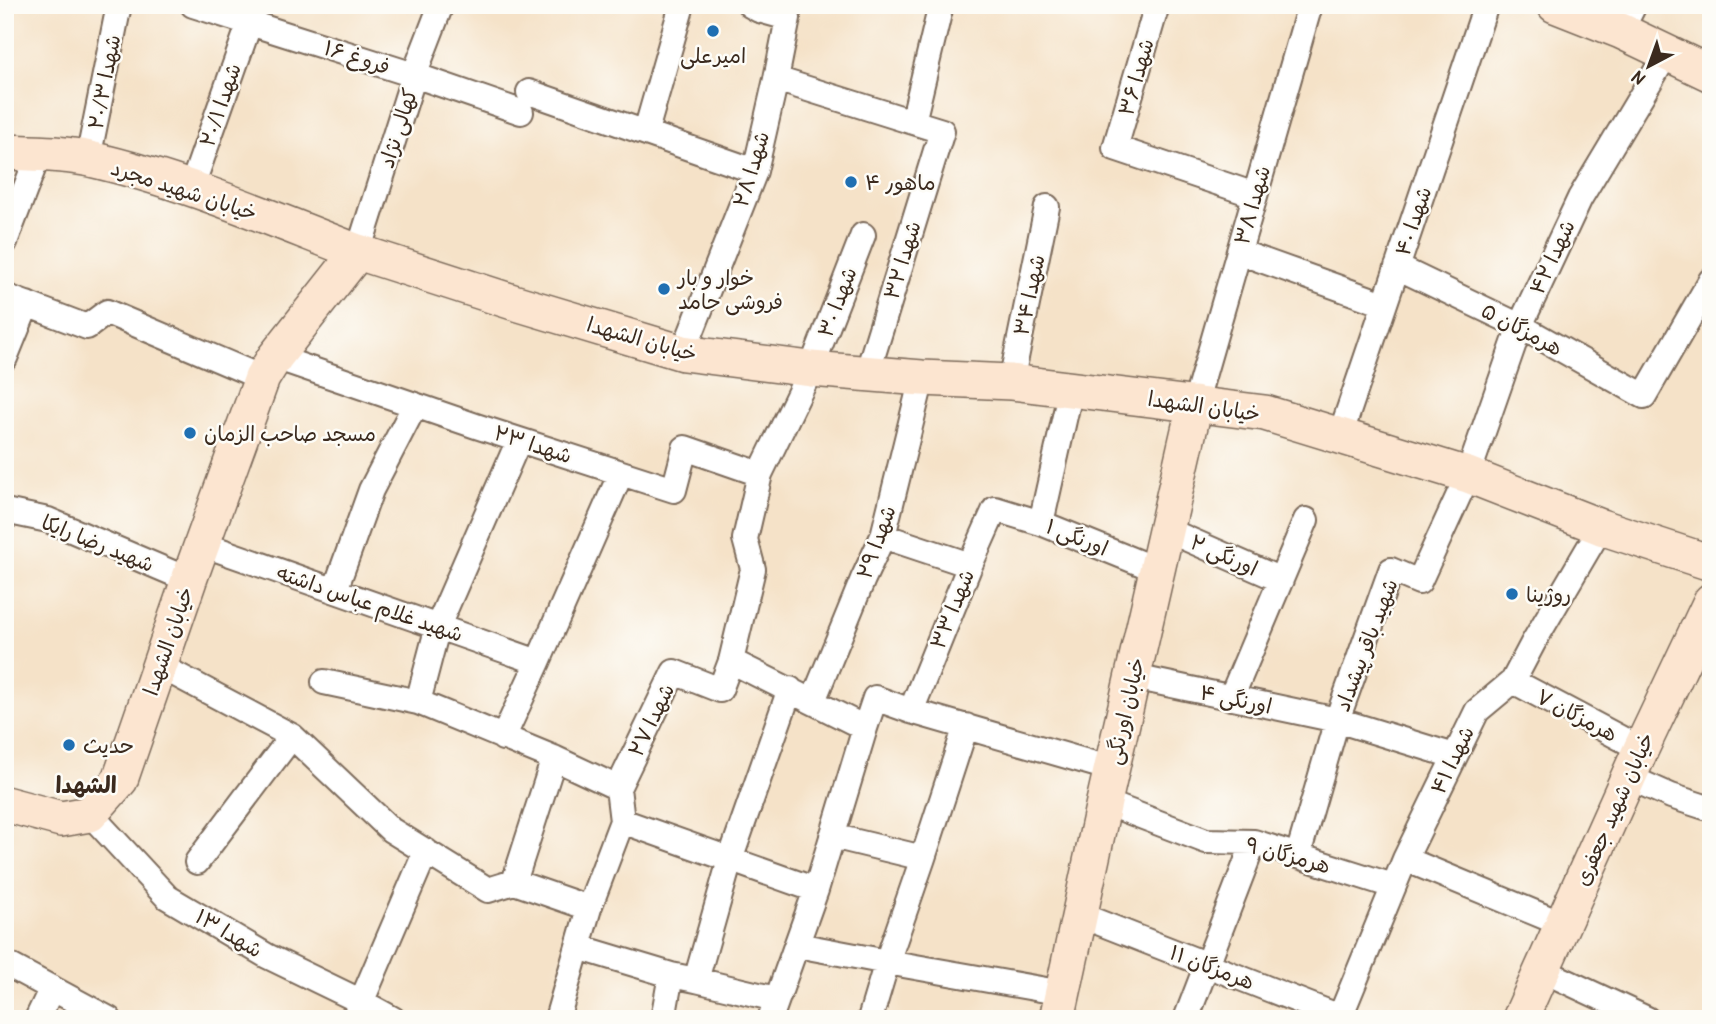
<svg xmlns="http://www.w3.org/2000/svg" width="1716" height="1024" viewBox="0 0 1716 1024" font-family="'Patrick Hand','Playpen Sans Arabic',sans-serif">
  <rect width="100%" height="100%" fill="#fdfcf7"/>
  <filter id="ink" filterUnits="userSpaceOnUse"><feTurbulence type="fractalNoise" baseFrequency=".0143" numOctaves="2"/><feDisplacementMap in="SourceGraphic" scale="14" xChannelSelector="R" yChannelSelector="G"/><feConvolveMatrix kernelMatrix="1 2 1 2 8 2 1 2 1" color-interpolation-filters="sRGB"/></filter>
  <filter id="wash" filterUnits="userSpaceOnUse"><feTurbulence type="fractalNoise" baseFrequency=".00686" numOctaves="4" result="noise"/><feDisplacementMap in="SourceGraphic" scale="28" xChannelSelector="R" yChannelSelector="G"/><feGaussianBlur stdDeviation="1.57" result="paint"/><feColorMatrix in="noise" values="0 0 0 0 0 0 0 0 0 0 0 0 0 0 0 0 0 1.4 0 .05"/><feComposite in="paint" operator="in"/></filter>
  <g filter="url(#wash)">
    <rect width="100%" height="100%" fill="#f5e2c8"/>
  </g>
  <g filter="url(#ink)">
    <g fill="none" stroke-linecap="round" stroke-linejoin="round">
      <g stroke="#7c6a5a" stroke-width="28">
        <path id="street" d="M193 5 414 75 521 112
          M1157 5 1115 148 1255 195
          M1621 31 1634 5
          M776 79 913 122
          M529 92 755 171
          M646 131 682 5
          M88 159 119 5
          M191 189 250 22
          M5 242 39 153
          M358 252 414 75 441 5
          M1239 252 1384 304
          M1397 267 1520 326 1644 396 1711 280
          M5 296 87 327 107 312 262 378
          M683 353 755 171 776 79 788 18 759 10 750 5
          M275 357 476 426 674 490 685 448 760 474
          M5 358 27 304
          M867 374 942 131 913 122 941 5
          M1011 382 1047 207
          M1195 404 1310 5
          M1340 436 1486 5
          M5 511 48 520 189 580
          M1041 523 1071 389
          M1167 530 1281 580
          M883 536 970 565
          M202 544 538 662
          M335 590 371 490 415 405
          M731 661 865 728 875 698 911 711 1112 769
          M160 666 292 736 391 830 488 890 514 882 589 908
          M1134 677 1337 720 1454 756
          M1513 681 1641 749
          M324 682 418 702 554 758 618 788
          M1231 698 1306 520
          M813 701 863 579 883 536 922 378
          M418 702 438 626 519 440
          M911 711 970 565 995 509 1041 523 1157 570
          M503 738 538 662 621 473
          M1628 777 1671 796 1711 809
          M1104 802 1206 841 1254 842 1393 886
          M90 814 167 897 267 956 362 1002 393 1019
          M622 821 816 890
          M832 836 923 858 966 726
          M1298 855 1337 720 1391 570 1419 582 1468 475 1520 326 1580 198 1667 53
          M1405 859 1562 924
          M197 862 292 736
          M514 882 554 758
          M1080 915 1345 1019
          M797 945 887 962 1063 993
          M578 947 671 975 696 980 776 999
          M5 963 109 1019
          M1542 970 1647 1019
          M696 980 730 860 790 689
          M1340 1017 1405 859 1477 711 1513 681 1533 643 1601 527
          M37 1019 52 988
          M354 1019 426 851
          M557 1019 589 908 622 821 618 788 674 672 720 690 731 661 753 569 745 539 760 474 811 369 863 235
          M663 1019 671 975
          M770 1019 816 890 865 728
          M870 1019 887 962 923 858
          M1186 1019 1254 842"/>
      </g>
      <g stroke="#7c6a5a" stroke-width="38">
        <path id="secondary" d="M1555 5 1621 31 1711 74
          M5 152C33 153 63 153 90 159 182 180 270 218 358 252
          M5 804 61 819 90 814 120 780 189 580 262 378 275 357 358 252 513 302 683 353 811 369 922 378 1011 382 1265 413 1468 475 1601 527 1711 563
          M1057 1019 1104 802 1195 404
          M1520 1019 1641 749 1711 601"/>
      </g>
      <use href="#street" stroke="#fff" stroke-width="24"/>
      <use href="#secondary" stroke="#fce5d0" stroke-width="35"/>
    </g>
  </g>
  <g fill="#1f6fb2" stroke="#fdfcf7" stroke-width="2.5">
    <circle cx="713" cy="31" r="7"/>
    <circle cx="851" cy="182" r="7"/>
    <circle cx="664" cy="289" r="7"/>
    <circle cx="190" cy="433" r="7"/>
    <circle cx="1512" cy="594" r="7"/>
    <circle cx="69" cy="745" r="7"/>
  </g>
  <g text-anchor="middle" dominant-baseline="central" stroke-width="5" stroke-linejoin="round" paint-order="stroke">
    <g font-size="21" fill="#3b2a1e" stroke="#fdfcf7" text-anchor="start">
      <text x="713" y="55" text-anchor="middle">امیرعلی</text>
      <text x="865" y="182">ماهور ۴</text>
      <text x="678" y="277">خوار و بار<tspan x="678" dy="24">فروشی حامد</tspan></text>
      <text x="204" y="433">مسجد صاحب الزمان</text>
      <text x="1526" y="594">روژینا</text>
      <text x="83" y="745">حدیث</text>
    </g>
    <g font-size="21" fill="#3b2a1e" stroke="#fdfcf7">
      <text transform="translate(357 57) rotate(18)">فروغ ۱۶</text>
      <text transform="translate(1136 77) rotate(-74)">شهدا ۳۶</text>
      <text transform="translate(104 82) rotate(-79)">شهدا ۲۰/۳</text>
      <text transform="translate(220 105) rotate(-71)">شهدا ۲۰/۱</text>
      <text transform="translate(398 128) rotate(-72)">کهالی نژاد</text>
      <text transform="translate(751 169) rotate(-73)">شهدا ۲۸</text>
      <text transform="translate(184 190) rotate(18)">خیابان شهید مجرد</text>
      <text transform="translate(1252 205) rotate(-74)">شهدا ۳۸</text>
      <text transform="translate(1413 221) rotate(-71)">شهدا ۴۰</text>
      <text transform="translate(1552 257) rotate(-65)">شهدا ۴۲</text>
      <text transform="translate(902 260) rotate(-73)">شهدا ۳۲</text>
      <text transform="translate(1029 295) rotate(-78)">شهدا ۳۴</text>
      <text transform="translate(837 302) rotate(-69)">شهدا ۳۰</text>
      <text transform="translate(1522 329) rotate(28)">هرمزگان ۵</text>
      <text transform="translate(642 339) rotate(16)">خیابان الشهدا</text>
      <text transform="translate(1204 406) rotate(8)">خیابان الشهدا</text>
      <text transform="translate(533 444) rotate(18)">شهدا ۲۳</text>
      <text transform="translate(1077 537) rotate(22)">اورنگی ۱</text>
      <text transform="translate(876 542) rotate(-70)">شهدا ۲۹</text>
      <text transform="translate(98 543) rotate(22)">شهید رضا رایکا</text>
      <text transform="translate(1224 555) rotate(24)">اورنگی ۲</text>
      <text transform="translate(370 603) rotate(19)">شهید غلام عباس داشته</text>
      <text transform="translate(952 609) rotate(-68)">شهدا ۳۳</text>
      <text transform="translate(168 641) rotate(-71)">خیابان الشهدا</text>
      <text transform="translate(1366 645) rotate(-69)">شهید باقر پیشداد</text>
      <text transform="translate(1236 699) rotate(12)">اورنگی ۴</text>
      <text transform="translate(1125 711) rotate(-77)">خیابان اورنگی</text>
      <text transform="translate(1577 715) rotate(28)">هرمزگان ۷</text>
      <text transform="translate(651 720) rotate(-64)">شهدا ۲۷</text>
      <text transform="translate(1452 760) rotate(-64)">شهدا ۴۱</text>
      <text transform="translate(1614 809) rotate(-66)">خیابان شهید جعفری</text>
      <text transform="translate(1288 855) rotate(15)">هرمزگان ۹</text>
      <text transform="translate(229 933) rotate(31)">شهدا ۱۳</text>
      <text transform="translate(1212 967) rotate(21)">هرمزگان ۱۱</text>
    </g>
    <g font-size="23" font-weight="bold" fill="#3b2a1e" stroke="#fdfcf7">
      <text x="86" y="784">الشهدا</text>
    </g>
  </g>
  <rect width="1716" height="1024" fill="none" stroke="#fdfcf7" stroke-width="28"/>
  <g transform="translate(1649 66) rotate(221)" stroke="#fdfcf7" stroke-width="5" paint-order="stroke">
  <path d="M0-5L12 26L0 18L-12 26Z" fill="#3b2a1e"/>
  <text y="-10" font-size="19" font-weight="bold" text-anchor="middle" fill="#3b2a1e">N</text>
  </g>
</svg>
